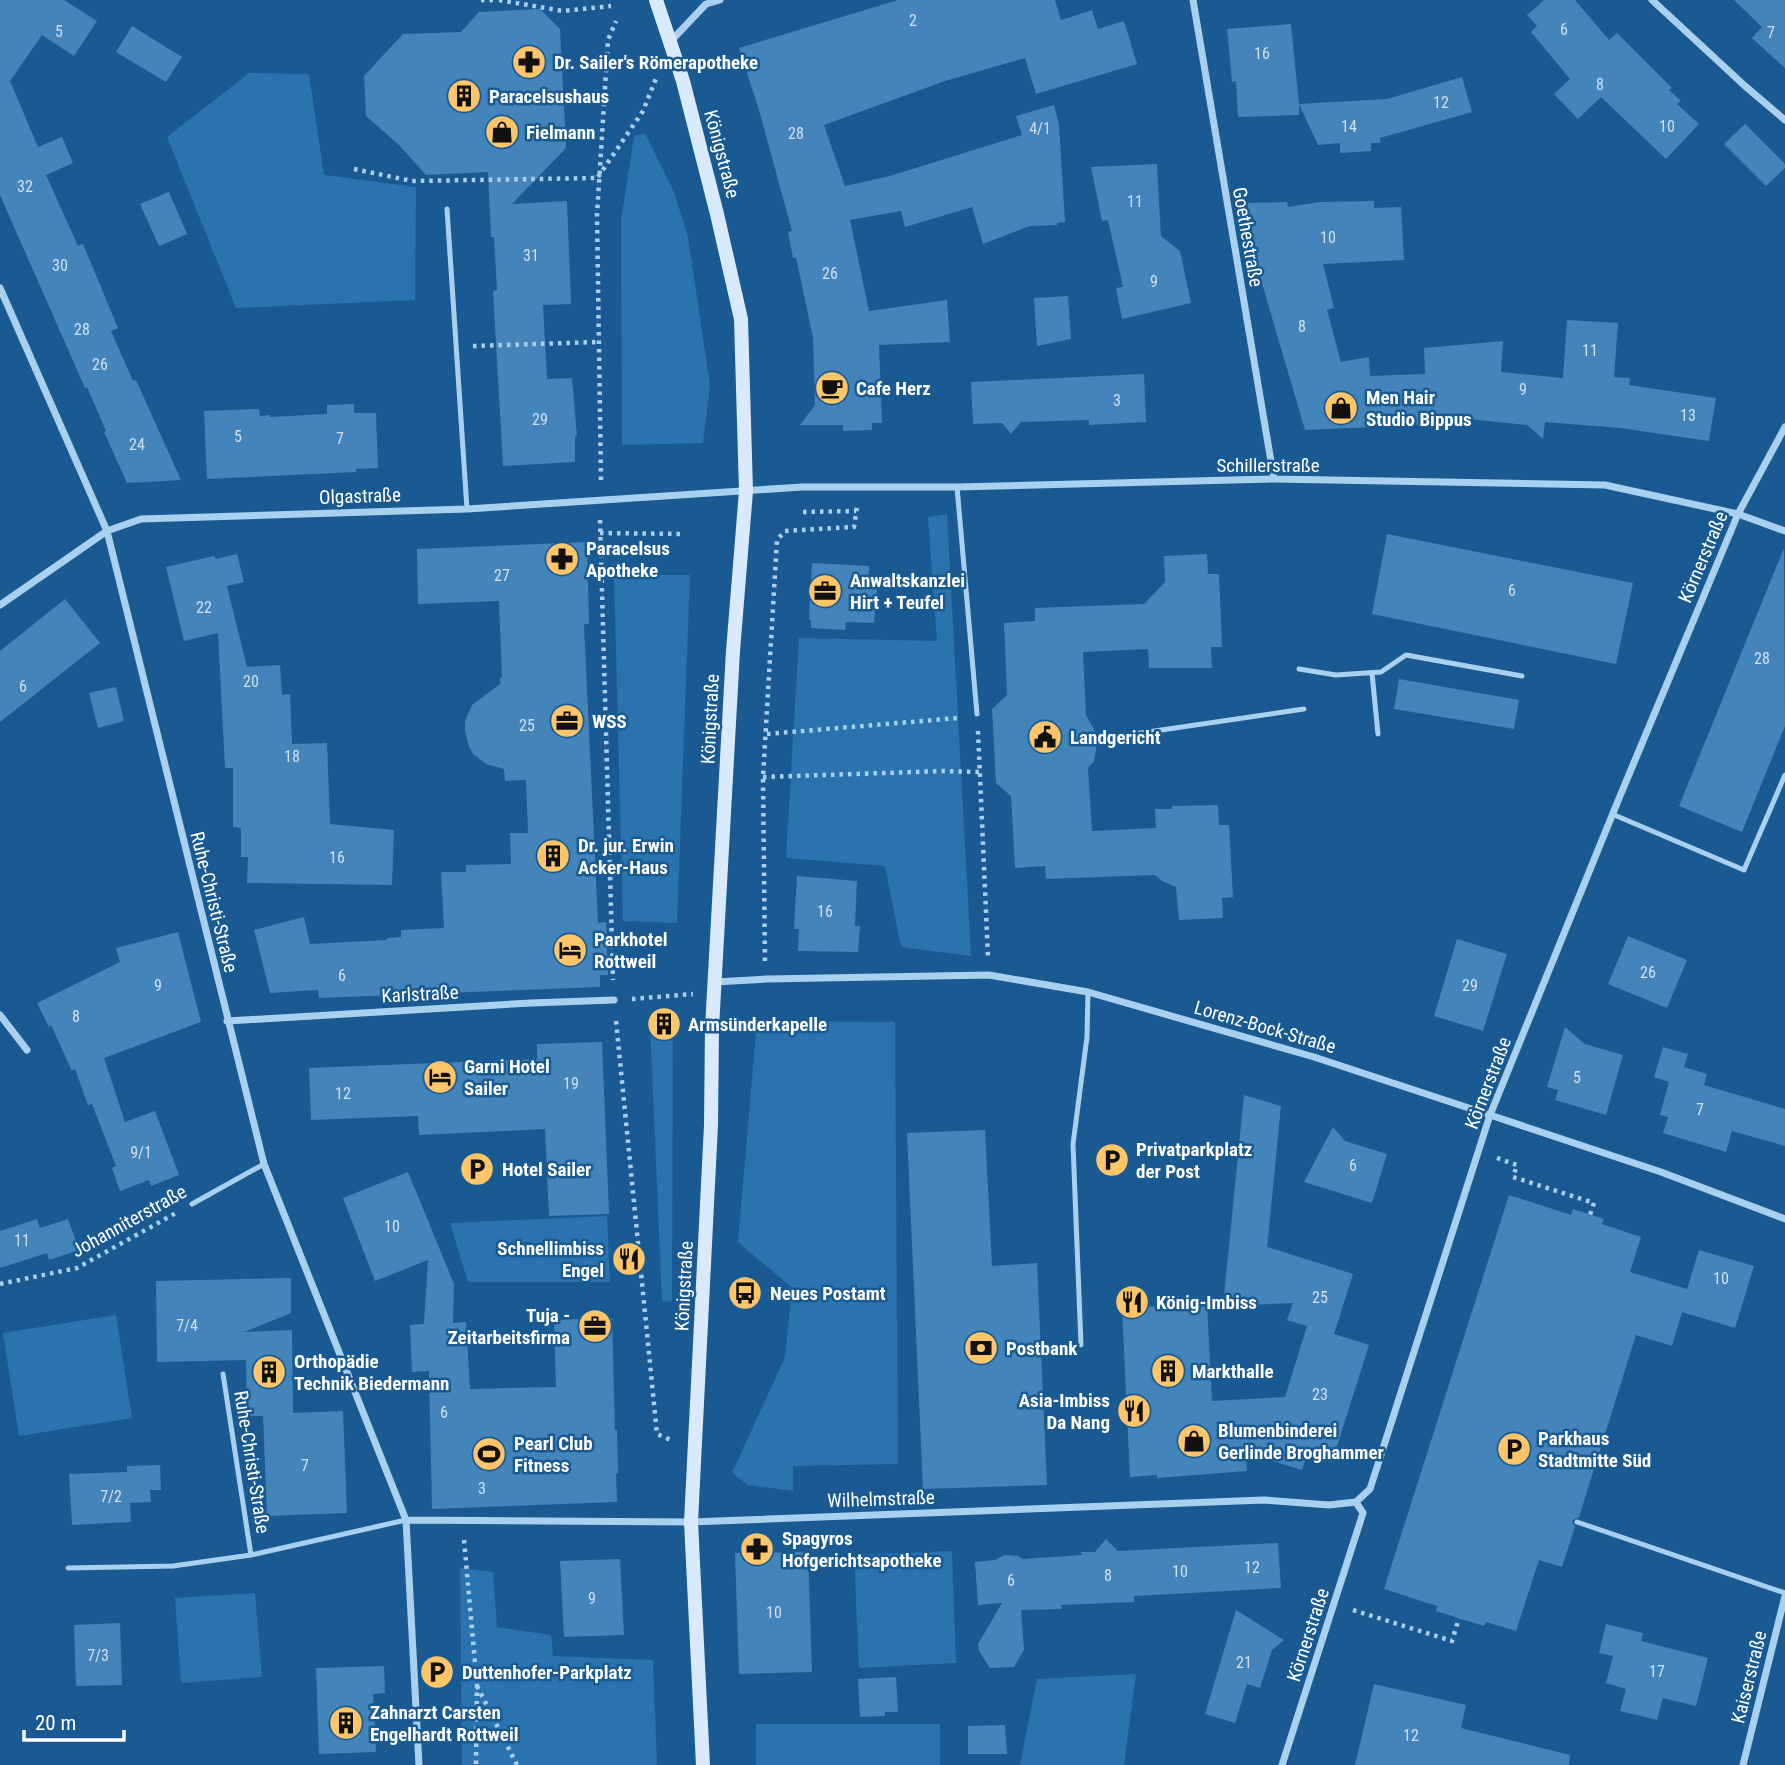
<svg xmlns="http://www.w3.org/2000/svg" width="1785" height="1765" viewBox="0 0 1785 1765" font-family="'Roboto Condensed',sans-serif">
  <rect width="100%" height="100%" fill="#1a5a93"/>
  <path fill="#2a73af" d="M249 73 309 74 324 175 416 187 415 300 236 308 167 137Z
    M645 133 674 192 688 237 710 385 703 443 622 445 621 221 634 136Z
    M947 514 971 956 901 947 885 866 786 858 799 638 937 641 928 517Z
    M614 575H690L677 923 623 921Z
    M757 1021 895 1022 898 1464 793 1466V1491L748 1485 732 1473 785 1357 792 1288 738 1242Z
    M650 1024 673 1028 672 1302 662 1301Z
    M607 1216 610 1282H468L450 1223Z
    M116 1315 132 1418 19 1436 3 1333Z
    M952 1551 956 1663 859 1668 854 1555Z
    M460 1568 493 1572 497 1627 551 1635 553 1656 653 1660 657 1765H462Z
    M255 1593 262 1677 181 1683 175 1598Z
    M1136 1674 1124 1765H1020L1037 1679Z
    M756 1724H940V1765H756Z"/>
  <path fill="#4384ba" d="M0 0H64L97 21 74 56 42 35 10 81 38 147 62 137 73 163 46 175 78 246 83 244 118 328 111 331 133 381 136 380 181 480 127 483 104 432 106 431 87 387 85 388 0 195Z
    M898 0H1055L1061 20 1092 10 1098 29 1124 21 1137 64 1036 94 1025 58 945 81 824 125 845 186 890 176 1022 135 1016 116 1054 105 1059 125 1065 222 1057 223V225L1030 226 983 244 972 207 905 227 901 211 850 220 869 311 947 300 950 342 879 345 882 423H872V430L843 431V425H800L815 405 813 338 796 257 793 258 788 232 792 231 759 110 739 48Z
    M1544 0H1575L1609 40 1617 33 1672 88 1669 90 1681 101 1677 104 1699 124 1666 159 1601 97 1578 119 1554 94 1570 79 1531 32 1537 26 1527 15Z
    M1734 0H1785V68L1752 38 1762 27Z
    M540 9 560 29 566 148 512 204 567 201 571 304 543 305 547 379 572 378 577 436H575V462L503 466 493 291 497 290 494 237H491L488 172 426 175 399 145 366 116 364 76 403 34 461 32 479 12Z
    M1291 24 1299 104 1387 99 1462 77 1472 112 1380 138V143H1371V151L1340 153V143L1318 145 1299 104V115L1238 117 1236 81 1232 82 1227 29Z
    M132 26 182 57 166 82 116 52Z
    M1745 124 1785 164V168L1766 186 1724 144Z
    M1157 164 1161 236 1180 251 1191 303 1122 319 1116 288 1123 287 1108 220 1102 221 1091 167Z
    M169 192 187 234 159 246 140 204Z
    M1374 201V208L1401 207 1404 260 1323 264 1334 308 1327 310 1341 362 1369 357 1370 376 1425 374 1424 348 1503 341 1501 372 1563 378 1567 320 1618 323 1614 377 1630 378 1629 385 1716 398 1709 441 1620 428 1545 422 1543 439 1527 425 1468 419V423L1305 430 1261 280 1247 203 1287 202 1288 207 1320 202Z
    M1068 296 1071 339 1037 346 1034 298Z
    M1144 374 1146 422 1089 425V420L1021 422 1011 434 1002 423 973 424 971 382Z
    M354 404V413H376L378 468 356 469V472L207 479 204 411 259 409 260 416 270 415V417L327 414V405Z
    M1387 534 1633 583 1616 664 1372 614Z
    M587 542 589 624H584L598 923 606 922 608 975H600V987L319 998 318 990 270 993 254 930 304 917 310 944 387 940V938L401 937V930L444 928 441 872H466V865L511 864 510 833H528L526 780 505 781 504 769 486 764 473 754 469 747 465 730V721L472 705 500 684V678L502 677 499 601 418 604 417 549Z
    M1784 548 1785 726 1742 832 1679 806Z
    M237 554 244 582 227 586 247 667 280 665 282 695 290 694 292 744 327 743 330 824 394 830 392 885 247 883 248 857H241V828L233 827V768H225L218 633 184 641 166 567 214 556 216 559Z
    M1207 554 1208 574H1219L1222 647H1211L1212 668H1149L1148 649 1083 652 1086 715 1096 733 1095 740 1097 744 1094 761 1088 768 1092 831 1156 828 1155 809H1172V806L1218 805 1219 825H1229L1233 897 1222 898 1223 918 1179 920 1176 887 1162 881 1155 875 1046 879 1045 866 1015 868 1011 796 996 783 992 709 1007 695 1004 623 1035 621V608L1144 604 1165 582 1164 556Z
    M812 563 869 566 868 587H877L874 623 846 622 845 630 811 628V620H809Z
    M65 599 100 643 0 722V651Z
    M1399 679 1519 700 1514 729 1394 709Z
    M116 687 124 721 98 728 89 693Z
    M797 876 857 881 855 926H860L858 952 798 951 799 929H794Z
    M178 932 201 1022 104 1058 125 1122 155 1111 179 1175 151 1186 149 1180 120 1191 112 1168 116 1166 92 1104 88 1105 75 1069 72 1071 51 1025 49 1027 37 1003 120 962 116 948Z
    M1628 936 1687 960 1667 1008 1608 984Z
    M1457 939 1507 954 1483 1031 1434 1016Z
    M1565 1027 1585 1044 1623 1055 1606 1115 1555 1100 1558 1090 1547 1087Z
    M602 1042 609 1214 549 1216 545 1129 419 1135 418 1116 311 1120 309 1068 537 1059V1044Z
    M1663 1047 1688 1054 1684 1067 1707 1074 1704 1085 1785 1109V1146L1732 1131 1726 1152 1663 1133 1668 1117 1660 1115 1669 1082 1654 1077Z
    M1244 1095 1281 1106 1267 1249 1268 1247 1353 1274 1334 1334 1369 1345 1332 1462 1307 1454 1302 1470 1246 1453 1247 1471 1157 1478V1475L1130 1477 1122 1308 1207 1304 1212 1401 1285 1397 1307 1326 1287 1320 1293 1303 1223 1306Z
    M1333 1127 1345 1141 1387 1154 1372 1203 1304 1182Z
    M985 1130 992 1266 1037 1263 1047 1485 923 1489 907 1133Z
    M408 1172 454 1284 453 1323 466 1322 470 1389 556 1387 554 1320 612 1318 615 1430H617L618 1473 616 1474 617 1502 432 1509 429 1371 412 1372 410 1325 424 1324 428 1260 375 1281 343 1198Z
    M1509 1195 1571 1215 1573 1209 1604 1219 1602 1224 1641 1237 1630 1272 1687 1289 1699 1250 1754 1266 1735 1328 1682 1312 1672 1346 1636 1335 1579 1517 1572 1521 1575 1527 1562 1567 1539 1560 1516 1631 1486 1622 1484 1626 1436 1611 1437 1606 1384 1589Z
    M37 1219 40 1228 68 1219 79 1250 49 1260 47 1253 0 1268V1231Z
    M291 1278V1313L244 1332 292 1330 293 1413 343 1411 347 1513 267 1516 263 1416H247L246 1360 157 1362 156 1281Z
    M160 1465 161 1490H150L151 1502 130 1503 131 1522 72 1525 69 1474 127 1472V1466Z
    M1106 1539 1118 1551 1278 1543 1281 1588 1134 1596V1602L1061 1605 1062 1609 1021 1610 1024 1650 1014 1667 990 1668 979 1651 978 1644 1002 1603 978 1605 975 1562 995 1560 1005 1555 1018 1556 1023 1559 1082 1555 1081 1552H1095Z
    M808 1552 812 1672 739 1674 735 1553Z
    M620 1559 624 1635 564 1637 560 1561Z
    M1236 1610 1284 1640 1272 1650 1260 1688 1247 1684 1235 1723 1205 1714Z
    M120 1623 122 1685 76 1686 74 1625Z
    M1606 1624 1643 1633 1641 1641 1708 1658 1696 1706 1663 1698 1657 1720 1620 1711 1626 1689 1606 1683 1613 1656 1599 1653Z
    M384 1666 385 1693 373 1694 376 1752 319 1754 316 1668Z
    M896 1677 898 1712H885V1716L860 1717 858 1679Z
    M1374 1684 1466 1705 1461 1728 1570 1755 1569 1765H1355Z
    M1005 1725 1007 1754H968V1726Z"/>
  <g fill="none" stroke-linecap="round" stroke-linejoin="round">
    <path stroke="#aad0ef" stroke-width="4.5" stroke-dasharray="3.5 5" stroke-linecap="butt" d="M481 0H496
      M499 0 563 11 611 6
      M354 169 412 181 598 178
      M598 177 643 111 657 76
      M473 346 598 342
      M601 480 597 215 608 40 616 21
      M803 512 856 511
      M600 520 613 980
      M600 533 683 534
      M978 731 988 957
      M767 734 958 718
      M763 777 945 771 980 772
      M765 961 763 777 777 540 785 531 854 527 857 507
      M632 999 693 994
      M616 1021 657 1434 673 1441
      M1497 1158 1517 1165 1513 1177 1594 1203 1590 1215
      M0 1284 77 1268 176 1213
      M464 1540 477 1685 476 1765
      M1353 1610 1452 1641 1459 1618
      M477 1686 517 1765"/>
    <path stroke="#aad0ef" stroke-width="5" d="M447 209 467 509
      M957 487 977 714
      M1299 669 1336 675 1381 672 1406 655 1522 676
      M1372 673 1378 734
      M1100 739 1304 709
      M1612 814 1744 870 1785 775
      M192 1204 264 1164
      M1081 1345 1073 1144 1087 1037 1088 992
      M223 1374 251 1555
      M1577 1522 1785 1593
      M68 1568 173 1566 251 1555 406 1520"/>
    <path stroke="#aad0ef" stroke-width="7" d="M1193 0 1274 479
      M1652 0 1745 86 1785 120
      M671 41 706 4 720 0
      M0 288 107 531 264 1164 406 1520 419 1765
      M0 605 107 531 141 519 467 509 802 487H957L1274 479 1605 485 1738 514 1785 531
      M715 982 767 979 989 975 1088 992 1314 1057 1490 1115 1661 1172 1785 1219
      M0 1015 27 1050
      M227 1021 531 1003 614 1000
      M1356 1502 1370 1489 1490 1115 1620 796 1738 514 1785 427
      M406 1520 691 1522 1264 1500 1329 1505 1356 1502
      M1282 1765 1363 1513 1356 1502
      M1743 1765 1785 1596"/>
    <path stroke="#d8eafb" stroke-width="14" d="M656 0 683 81 717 214 741 319 746 491 733 651 712 1028 711 1125 691 1522 703 1765"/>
  </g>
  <defs>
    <g id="pharmacy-disc" transform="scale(1.75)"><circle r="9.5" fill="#ffc569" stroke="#1a5a93"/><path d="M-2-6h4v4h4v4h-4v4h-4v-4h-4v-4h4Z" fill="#111"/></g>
    <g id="building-disc" transform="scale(1.75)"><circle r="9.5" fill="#ffc569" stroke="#1a5a93"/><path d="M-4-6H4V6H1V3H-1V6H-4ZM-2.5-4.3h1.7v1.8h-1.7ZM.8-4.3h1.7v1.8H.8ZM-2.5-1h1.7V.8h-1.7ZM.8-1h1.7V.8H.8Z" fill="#111"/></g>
    <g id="shop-disc" transform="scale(1.75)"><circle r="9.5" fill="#ffc569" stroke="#1a5a93"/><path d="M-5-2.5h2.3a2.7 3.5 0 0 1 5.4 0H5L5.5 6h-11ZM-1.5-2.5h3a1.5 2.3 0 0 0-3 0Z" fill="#111"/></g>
    <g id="cafe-disc" transform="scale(1.75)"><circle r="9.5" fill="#ffc569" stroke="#1a5a93"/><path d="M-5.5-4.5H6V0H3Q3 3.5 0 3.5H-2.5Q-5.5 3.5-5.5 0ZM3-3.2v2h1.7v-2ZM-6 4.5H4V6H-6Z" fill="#111"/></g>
    <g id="office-disc" transform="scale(1.75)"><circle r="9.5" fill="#ffc569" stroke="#1a5a93"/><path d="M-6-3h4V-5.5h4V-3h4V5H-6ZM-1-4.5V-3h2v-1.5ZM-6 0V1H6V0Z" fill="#111"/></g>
    <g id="civic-disc" transform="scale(1.75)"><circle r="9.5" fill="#ffc569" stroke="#1a5a93"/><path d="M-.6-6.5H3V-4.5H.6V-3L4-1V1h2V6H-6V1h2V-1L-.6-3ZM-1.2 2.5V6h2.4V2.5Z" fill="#111"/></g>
    <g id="hotel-disc" transform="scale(1.75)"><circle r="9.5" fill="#ffc569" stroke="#1a5a93"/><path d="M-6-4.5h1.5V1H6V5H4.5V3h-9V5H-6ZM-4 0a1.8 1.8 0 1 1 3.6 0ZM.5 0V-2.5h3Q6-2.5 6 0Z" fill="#111"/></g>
    <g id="parking-disc" transform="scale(1.75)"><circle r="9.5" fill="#ffc569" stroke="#1a5a93"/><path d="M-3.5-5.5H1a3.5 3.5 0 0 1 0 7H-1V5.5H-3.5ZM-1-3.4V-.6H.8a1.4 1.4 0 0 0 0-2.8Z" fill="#111"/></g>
    <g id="restaurant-disc" transform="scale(1.75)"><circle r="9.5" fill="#ffc569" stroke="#1a5a93"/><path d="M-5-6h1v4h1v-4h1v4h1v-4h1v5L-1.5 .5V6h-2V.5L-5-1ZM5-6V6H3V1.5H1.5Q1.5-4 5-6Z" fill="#111"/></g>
    <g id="bus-disc" transform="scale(1.75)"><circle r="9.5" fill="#ffc569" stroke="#1a5a93"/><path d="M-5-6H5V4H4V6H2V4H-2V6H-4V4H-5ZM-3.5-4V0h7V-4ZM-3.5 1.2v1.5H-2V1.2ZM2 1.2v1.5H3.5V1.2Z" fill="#111"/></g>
    <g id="bank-disc" transform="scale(1.75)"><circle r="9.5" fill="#ffc569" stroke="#1a5a93"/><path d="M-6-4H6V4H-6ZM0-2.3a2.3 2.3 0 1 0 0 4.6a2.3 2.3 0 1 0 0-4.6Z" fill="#111"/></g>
    <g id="stadium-disc" transform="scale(1.75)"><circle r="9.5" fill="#ffc569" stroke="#1a5a93"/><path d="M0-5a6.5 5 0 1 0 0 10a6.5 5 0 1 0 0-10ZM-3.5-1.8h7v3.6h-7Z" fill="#111"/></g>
  </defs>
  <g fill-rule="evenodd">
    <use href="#pharmacy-disc" x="529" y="62"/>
    <use href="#building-disc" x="464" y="96"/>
    <use href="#shop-disc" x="502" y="132"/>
    <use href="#cafe-disc" x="832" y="388"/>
    <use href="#shop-disc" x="1341" y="408"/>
    <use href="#pharmacy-disc" x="562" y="559"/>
    <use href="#office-disc" x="825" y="591"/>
    <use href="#office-disc" x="567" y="721"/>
    <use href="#civic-disc" x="1045" y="737"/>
    <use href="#building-disc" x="553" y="856"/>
    <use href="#hotel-disc" x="570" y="950"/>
    <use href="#building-disc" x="664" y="1024"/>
    <use href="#hotel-disc" x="440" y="1077"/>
    <use href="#parking-disc" x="1112" y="1160"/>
    <use href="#parking-disc" x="477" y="1169"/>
    <use href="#restaurant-disc" x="629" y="1259"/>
    <use href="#bus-disc" x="745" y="1293"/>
    <use href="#restaurant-disc" x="1132" y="1302"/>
    <use href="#office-disc" x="595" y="1326"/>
    <use href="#bank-disc" x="981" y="1348"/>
    <use href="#building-disc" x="1168" y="1371"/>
    <use href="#building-disc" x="269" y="1372"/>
    <use href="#restaurant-disc" x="1134" y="1411"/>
    <use href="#shop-disc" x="1194" y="1441"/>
    <use href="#parking-disc" x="1514" y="1449"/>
    <use href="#stadium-disc" x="489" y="1454"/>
    <use href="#pharmacy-disc" x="757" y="1549"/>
    <use href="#parking-disc" x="437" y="1672"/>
    <use href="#building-disc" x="346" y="1723"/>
  </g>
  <g text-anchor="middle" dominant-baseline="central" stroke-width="5" stroke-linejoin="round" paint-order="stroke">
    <g font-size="16" fill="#d0e0ee">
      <text x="913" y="20">2</text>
      <text x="1564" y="29">6</text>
      <text x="59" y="31">5</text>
      <text x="1771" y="32">7</text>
      <text x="1262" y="53">16</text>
      <text x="1600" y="84">8</text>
      <text x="1441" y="102">12</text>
      <text x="1349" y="126">14</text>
      <text x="1667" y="126">10</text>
      <text x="1040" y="128">4/1</text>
      <text x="796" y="133">28</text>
      <text x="25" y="186">32</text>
      <text x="1135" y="201">11</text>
      <text x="1328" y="237">10</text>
      <text x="531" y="255">31</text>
      <text x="60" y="265">30</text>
      <text x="830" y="273">26</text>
      <text x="1154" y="281">9</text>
      <text x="1302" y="326">8</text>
      <text x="82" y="329">28</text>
      <text x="1590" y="350">11</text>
      <text x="100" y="364">26</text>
      <text x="1523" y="389">9</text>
      <text x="1117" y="400">3</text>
      <text x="1688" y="415">13</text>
      <text x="540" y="419">29</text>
      <text x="238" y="436">5</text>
      <text x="340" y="438">7</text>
      <text x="137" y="444">24</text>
      <text x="502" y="575">27</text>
      <text x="1512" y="590">6</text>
      <text x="204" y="607">22</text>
      <text x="1762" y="658">28</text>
      <text x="251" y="681">20</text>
      <text x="23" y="686">6</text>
      <text x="527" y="725">25</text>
      <text x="292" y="756">18</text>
      <text x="337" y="857">16</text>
      <text x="825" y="911">16</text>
      <text x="1648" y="972">26</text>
      <text x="342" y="975">6</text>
      <text x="158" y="985">9</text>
      <text x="1470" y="985">29</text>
      <text x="76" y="1016">8</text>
      <text x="1577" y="1077">5</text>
      <text x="571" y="1083">19</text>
      <text x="343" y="1093">12</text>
      <text x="1700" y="1109">7</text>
      <text x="141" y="1152">9/1</text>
      <text x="1353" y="1165">6</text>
      <text x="392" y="1226">10</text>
      <text x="22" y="1240">11</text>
      <text x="1721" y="1278">10</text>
      <text x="1320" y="1297">25</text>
      <text x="187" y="1325">7/4</text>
      <text x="1320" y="1394">23</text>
      <text x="444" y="1412">6</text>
      <text x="305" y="1465">7</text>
      <text x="482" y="1488">3</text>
      <text x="111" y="1496">7/2</text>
      <text x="1252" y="1567">12</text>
      <text x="1180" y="1571">10</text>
      <text x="1108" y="1575">8</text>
      <text x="1011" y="1580">6</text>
      <text x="592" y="1598">9</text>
      <text x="774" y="1612">10</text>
      <text x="98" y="1655">7/3</text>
      <text x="1244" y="1662">21</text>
      <text x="1657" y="1671">17</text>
      <text x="1411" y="1735">12</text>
    </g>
    <g font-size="19" font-weight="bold" fill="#fff" stroke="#1a5a93" text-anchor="start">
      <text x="554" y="62">Dr. Sailer's Römerapotheke</text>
      <text x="489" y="96">Paracelsushaus</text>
      <text x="526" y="132">Fielmann</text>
      <text x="856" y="388">Cafe Herz</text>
      <text x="1366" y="397">Men Hair<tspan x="1366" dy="22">Studio Bippus</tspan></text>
      <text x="586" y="548">Paracelsus<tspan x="586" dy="22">Apotheke</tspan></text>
      <text x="850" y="580">Anwaltskanzlei<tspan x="850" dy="22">Hirt + Teufel</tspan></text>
      <text x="592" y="721">WSS</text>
      <text x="1070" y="737">Landgericht</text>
      <text x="578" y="845">Dr. jur. Erwin<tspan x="578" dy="22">Acker-Haus</tspan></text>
      <text x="594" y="939">Parkhotel<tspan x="594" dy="22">Rottweil</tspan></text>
      <text x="688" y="1024">Armsünderkapelle</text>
      <text x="464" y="1066">Garni Hotel<tspan x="464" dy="22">Sailer</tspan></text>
      <text x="1136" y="1149">Privatparkplatz<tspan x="1136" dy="22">der Post</tspan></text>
      <text x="502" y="1169">Hotel Sailer</text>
      <text x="604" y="1248" text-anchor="end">Schnellimbiss<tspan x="604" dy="22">Engel</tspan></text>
      <text x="770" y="1293">Neues Postamt</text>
      <text x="1156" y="1302">König-Imbiss</text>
      <text x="570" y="1315" text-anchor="end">Tuja -<tspan x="570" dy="22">Zeitarbeitsfirma</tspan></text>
      <text x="1006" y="1348">Postbank</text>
      <text x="294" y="1361">Orthopädie<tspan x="294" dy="22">Technik Biedermann</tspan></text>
      <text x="1192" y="1371">Markthalle</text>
      <text x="1110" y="1400" text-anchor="end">Asia-Imbiss<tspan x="1110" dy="22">Da Nang</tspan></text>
      <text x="1218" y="1430">Blumenbinderei<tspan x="1218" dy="22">Gerlinde Broghammer</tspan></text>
      <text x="1538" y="1438">Parkhaus<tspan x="1538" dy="22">Stadtmitte Süd</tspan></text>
      <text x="514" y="1443">Pearl Club<tspan x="514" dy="22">Fitness</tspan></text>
      <text x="782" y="1538">Spagyros<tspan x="782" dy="22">Hofgerichtsapotheke</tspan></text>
      <text x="462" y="1672">Duttenhofer-Parkplatz</text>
      <text x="370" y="1712">Zahnarzt Carsten<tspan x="370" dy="22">Engelhardt Rottweil</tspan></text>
    </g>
    <g font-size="19" fill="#fff" stroke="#1a5a93">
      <text transform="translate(722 154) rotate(75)">Königstraße</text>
      <text transform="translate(1248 237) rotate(80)">Goethestraße</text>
      <text x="1268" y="465">Schillerstraße</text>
      <text transform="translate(360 496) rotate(-2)">Olgastraße</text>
      <text transform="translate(1703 557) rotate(-67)">Körnerstraße</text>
      <text transform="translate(710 719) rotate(-87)">Königstraße</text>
      <text transform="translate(214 902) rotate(76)">Ruhe-Christi-Straße</text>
      <text transform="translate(420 994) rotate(-3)">Karlstraße</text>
      <text transform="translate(1265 1027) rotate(16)">Lorenz-Bock-Straße</text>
      <text transform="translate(1488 1083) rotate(-69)">Körnerstraße</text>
      <text transform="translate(129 1221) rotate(-29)">Johanniterstraße</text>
      <text transform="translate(684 1286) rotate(-87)">Königstraße</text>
      <text transform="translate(252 1462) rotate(81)">Ruhe-Christi-Straße</text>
      <text transform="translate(881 1499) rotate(-2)">Wilhelmstraße</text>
      <text transform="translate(1308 1635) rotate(-72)">Körnerstraße</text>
      <text transform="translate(1749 1677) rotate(-76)">Kaiserstraße</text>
    </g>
  </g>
  <path d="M24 1730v10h100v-10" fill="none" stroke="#ffffff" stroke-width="3.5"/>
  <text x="35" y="1730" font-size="21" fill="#ffffff" stroke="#1a5a93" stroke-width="5" paint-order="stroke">20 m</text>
</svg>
